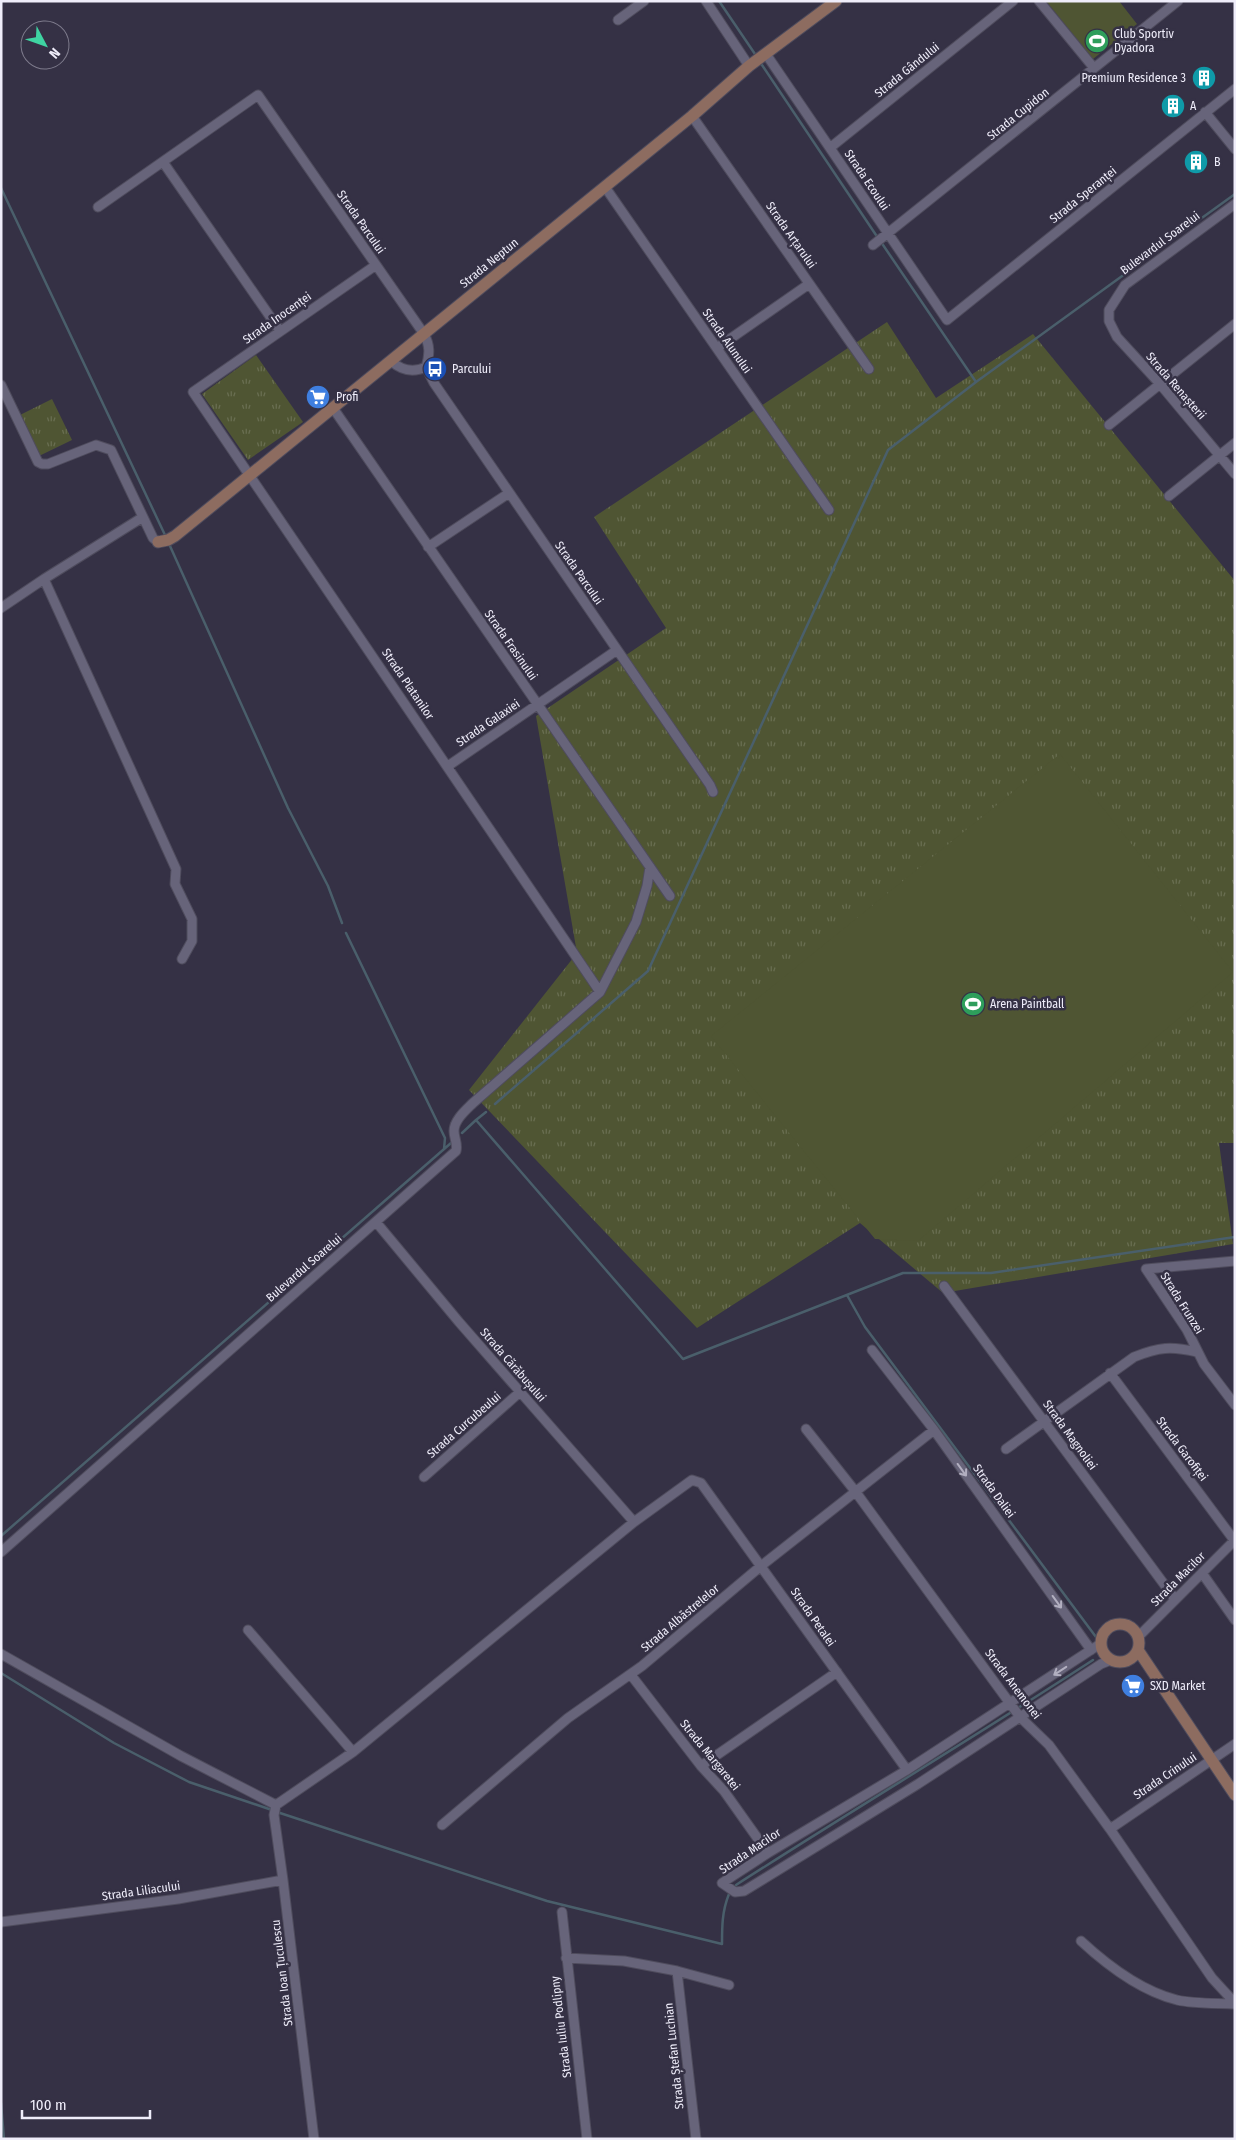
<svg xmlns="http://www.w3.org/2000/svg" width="1236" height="2140" viewBox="0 0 1236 2140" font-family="'Fira Sans Condensed',sans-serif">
  <defs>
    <pattern id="grass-tufts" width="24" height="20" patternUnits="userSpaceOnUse" patternTransform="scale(1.25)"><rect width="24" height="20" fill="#4f5533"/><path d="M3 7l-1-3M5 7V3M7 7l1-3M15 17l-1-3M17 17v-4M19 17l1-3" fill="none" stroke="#696e51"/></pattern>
  </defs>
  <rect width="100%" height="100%" fill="#353145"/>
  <path fill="url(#grass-tufts)" d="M887 322 936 398 1033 334 1235 581V1143H1219L1233 1244 943 1293 860 1223 697 1328 469 1090 577 953 536 716 666 628 594 517Z
    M256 355 303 422 248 460 202 394Z
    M52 399 72 440 39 456 20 415Z"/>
  <path fill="#4f5533" d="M1046 1H1119L1137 24 1093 59Z
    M1060 754 1233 972 918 1241 875 1239 711 1036Z"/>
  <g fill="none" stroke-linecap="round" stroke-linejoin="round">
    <path stroke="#4a5f6b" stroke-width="2.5" d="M719 1 757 57
      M760 62 878 238
      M1 188 165 535
      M1181 233 1235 194
      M881 242 976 382
      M170 546 288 808 328 886 342 923
      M346 933 445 1138 444 1149
      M495 1104 648 971 888 450 976 382 1169 242
      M486 1112 476 1120 683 1359 903 1273H991L1235 1237
      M462 1133 476 1120
      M847 1295 865 1327 1096 1637
      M1 1536 451 1143
      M1 1673 114 1743 189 1782 272 1810
      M277 1812 547 1901 722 1944C722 1927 722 1911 729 1894
      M736 1885C854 1809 975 1737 1093 1660
      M1 2103 4 2139"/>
    <g stroke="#4f4c5d" stroke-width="11">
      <path id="street" d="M706 1 749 66
        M1039 1 1094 68
        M618 20 644 1
        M766 54 947 320 1235 89
        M1205 112 1235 149
        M692 116 869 369
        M831 147 1013 1
        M163 162 280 331
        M605 187 829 510
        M1235 204 1125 285 1109 310V321L1117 337 1160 384 1235 474
        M98 207 258 95 424 334C430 345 430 354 426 367 413 373 401 370 391 361
        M873 245 1178 1
        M376 265 193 392 600 992
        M717 348 809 284
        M426 367 434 383 710 785 713 792
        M1 385 38 462 42 464H48L96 445 111 450 153 538 158 542
        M333 408 670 896
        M1109 425 1235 324
        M1169 496 1235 443
        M428 547 509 493
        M44 579 176 869 175 884 192 919V941L182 959
        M1 608 44 579 143 517
        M448 766 617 650
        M376 1222 459 1322 634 1522
        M1235 1261 1146 1269 1187 1330 1204 1364 1235 1405
        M944 1286 1175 1599
        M872 1350 934 1430 1091 1650
        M1110 1373 1234 1540
        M806 1429 855 1491 1020 1717 1049 1745 1110 1829 1212 1978 1235 2003
        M1006 1449 1134 1357C1159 1347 1171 1346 1197 1352
        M424 1477 520 1392
        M1 1552 456 1151C458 1144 454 1138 454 1131 454 1120 466 1110 473 1103L600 992 636 922 647 886 650 867
        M1202 1573 1235 1620
        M248 1630 353 1752
        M1138 1637 1235 1540
        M1100 1644 907 1770 768 1853 722 1883 735 1892 744 1891 918 1784 1101 1664 1111 1660
        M1 1654 181 1756 276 1805
        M631 1675 701 1766 724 1791 768 1853
        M701 1766 837 1672
        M276 1805 353 1752 634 1522 692 1480 701 1483 907 1770
        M276 1805 274 1815 283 1880 314 2139
        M442 1825 568 1718 642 1666 761 1566 934 1430
        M1110 1829 1235 1744
        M562 1912 587 2139
        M1 1922 178 1899 283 1880
        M1081 1941C1108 1966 1141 1991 1177 2000 1195 2004 1216 2003 1235 2004
        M566 1958 624 1961 677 1971 729 1985
        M677 1971 696 2139"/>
    </g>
    <g stroke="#4f4c5d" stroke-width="13">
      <path id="secondary" d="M158 542 168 540 175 536 692 116 749 66 836 1
        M1101 1643a19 19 0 1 1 38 0a19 19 0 1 1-38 0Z
        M1138 1650 1235 1795"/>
    </g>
    <use href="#street" stroke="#67647a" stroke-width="9"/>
    <use href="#secondary" stroke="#8d6c60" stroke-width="11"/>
  </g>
  <defs><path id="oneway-shaft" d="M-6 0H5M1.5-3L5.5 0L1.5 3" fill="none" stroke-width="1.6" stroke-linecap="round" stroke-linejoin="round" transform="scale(1.25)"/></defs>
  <g stroke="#b2afc0">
    <use href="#oneway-shaft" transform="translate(962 1470) rotate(54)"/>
    <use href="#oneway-shaft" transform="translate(1057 1602) rotate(54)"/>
    <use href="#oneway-shaft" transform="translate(1060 1671) rotate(147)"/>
  </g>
  <defs>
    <g id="stadium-disc" transform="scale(1.25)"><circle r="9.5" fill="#2e9e5b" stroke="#353145"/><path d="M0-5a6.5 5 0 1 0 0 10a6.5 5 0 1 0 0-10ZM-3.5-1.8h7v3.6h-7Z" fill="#fff"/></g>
    <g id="building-disc" transform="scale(1.25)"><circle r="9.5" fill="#0f9aa8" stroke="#353145"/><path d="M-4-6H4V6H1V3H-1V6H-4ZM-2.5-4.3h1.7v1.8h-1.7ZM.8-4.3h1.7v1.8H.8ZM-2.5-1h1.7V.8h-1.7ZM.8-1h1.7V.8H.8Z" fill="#fff"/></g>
    <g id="bus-disc" transform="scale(1.25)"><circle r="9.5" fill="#1a4fb4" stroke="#353145"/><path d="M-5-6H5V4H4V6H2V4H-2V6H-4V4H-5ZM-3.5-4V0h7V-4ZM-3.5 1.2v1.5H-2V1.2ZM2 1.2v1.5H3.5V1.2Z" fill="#fff"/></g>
    <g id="supermarket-disc" transform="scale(1.25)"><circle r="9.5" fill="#3f7fe0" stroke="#353145"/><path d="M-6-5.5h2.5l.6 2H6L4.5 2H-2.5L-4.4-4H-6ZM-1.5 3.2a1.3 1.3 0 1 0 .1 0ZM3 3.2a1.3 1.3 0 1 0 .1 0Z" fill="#fff"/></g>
  </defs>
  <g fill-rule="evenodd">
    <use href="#stadium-disc" x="1097" y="41"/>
    <use href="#building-disc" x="1204" y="78"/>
    <use href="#building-disc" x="1173" y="106"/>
    <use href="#building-disc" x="1196" y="162"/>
    <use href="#bus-disc" x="435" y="369"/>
    <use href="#supermarket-disc" x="318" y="397"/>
    <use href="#stadium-disc" x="973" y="1004"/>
    <use href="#supermarket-disc" x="1133" y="1686"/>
  </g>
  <g text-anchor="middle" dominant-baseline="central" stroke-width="5" stroke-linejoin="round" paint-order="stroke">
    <g font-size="12" fill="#efedfa" stroke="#353145" text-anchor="start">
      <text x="1114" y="34">Club Sportiv<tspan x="1114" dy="14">Dyadora</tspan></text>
      <text x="1186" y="78" text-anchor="end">Premium Residence 3</text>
      <text x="1190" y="106">A</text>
      <text x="1214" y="162">B</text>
      <text x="452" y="369">Parcului</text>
      <text x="336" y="397">Profi</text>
      <text x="990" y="1004">Arena Paintball</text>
      <text x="1150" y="1686">SXD Market</text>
    </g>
    <g font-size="12" fill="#efedfa" stroke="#353145">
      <text transform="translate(907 70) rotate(-39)">Strada Gândului</text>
      <text transform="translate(1018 114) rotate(-39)">Strada Cupidon</text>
      <text transform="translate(867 180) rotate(56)">Strada Ecoului</text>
      <text transform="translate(1083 195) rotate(-39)">Strada Speranței</text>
      <text transform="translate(361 222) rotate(55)">Strada Parcului</text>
      <text transform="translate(791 235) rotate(55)">Strada Arțarului</text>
      <text transform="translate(1160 243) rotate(-37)">Bulevardul Soarelui</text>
      <text transform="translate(489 263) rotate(-39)">Strada Neptun</text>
      <text transform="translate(277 318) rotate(-35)">Strada Inocenței</text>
      <text transform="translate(727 341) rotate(55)">Strada Alunului</text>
      <text transform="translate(1176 386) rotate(49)">Strada Renașterii</text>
      <text transform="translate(579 573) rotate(55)">Strada Parcului</text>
      <text transform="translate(511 645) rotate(55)">Strada Frasinului</text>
      <text transform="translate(408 684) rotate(56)">Strada Platanilor</text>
      <text transform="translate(488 723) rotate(-34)">Strada Galaxiei</text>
      <text transform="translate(304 1268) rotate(-41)">Bulevardul Soarelui</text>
      <text transform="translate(1182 1303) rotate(58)">Strada Frunzei</text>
      <text transform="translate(513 1365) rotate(49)">Strada Cărăbușului</text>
      <text transform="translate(464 1425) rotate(-41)">Strada Curcubeului</text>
      <text transform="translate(1070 1435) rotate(54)">Strada Magnoliei</text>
      <text transform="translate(1182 1449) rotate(53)">Strada Garofiței</text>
      <text transform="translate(994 1491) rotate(54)">Strada Daliei</text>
      <text transform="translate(1178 1579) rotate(-45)">Strada Macilor</text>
      <text transform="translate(813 1617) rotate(55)">Strada Petalei</text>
      <text transform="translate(680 1618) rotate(-40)">Strada Albăstrelelor</text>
      <text transform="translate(1013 1684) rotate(53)">Strada Anemonei</text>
      <text transform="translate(710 1755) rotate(51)">Strada Margaretei</text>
      <text transform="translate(1165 1776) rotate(-34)">Strada Crinului</text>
      <text transform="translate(750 1851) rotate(-34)">Strada Macilor</text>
      <text transform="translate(141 1891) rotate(-8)">Strada Liliacului</text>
      <text transform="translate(282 1973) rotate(-97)">Strada Ioan Țuculescu</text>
      <text transform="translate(561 2027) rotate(-97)">Strada Iuliu Podlipny</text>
      <text transform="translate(674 2056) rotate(-96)">Strada Ștefan Luchian</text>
    </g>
  </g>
  <rect width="1236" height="2140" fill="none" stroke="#efedfa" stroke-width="5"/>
  <g transform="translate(45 45) rotate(131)"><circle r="24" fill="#353145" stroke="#7f7c8d"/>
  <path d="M0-4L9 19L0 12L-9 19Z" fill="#3fd4a2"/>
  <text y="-8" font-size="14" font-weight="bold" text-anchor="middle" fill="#efedfa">N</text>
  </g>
  <path d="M22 2110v8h128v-8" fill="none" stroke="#efedfa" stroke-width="2.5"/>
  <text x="30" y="2110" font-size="15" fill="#efedfa" stroke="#353145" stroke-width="4" paint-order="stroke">100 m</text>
</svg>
